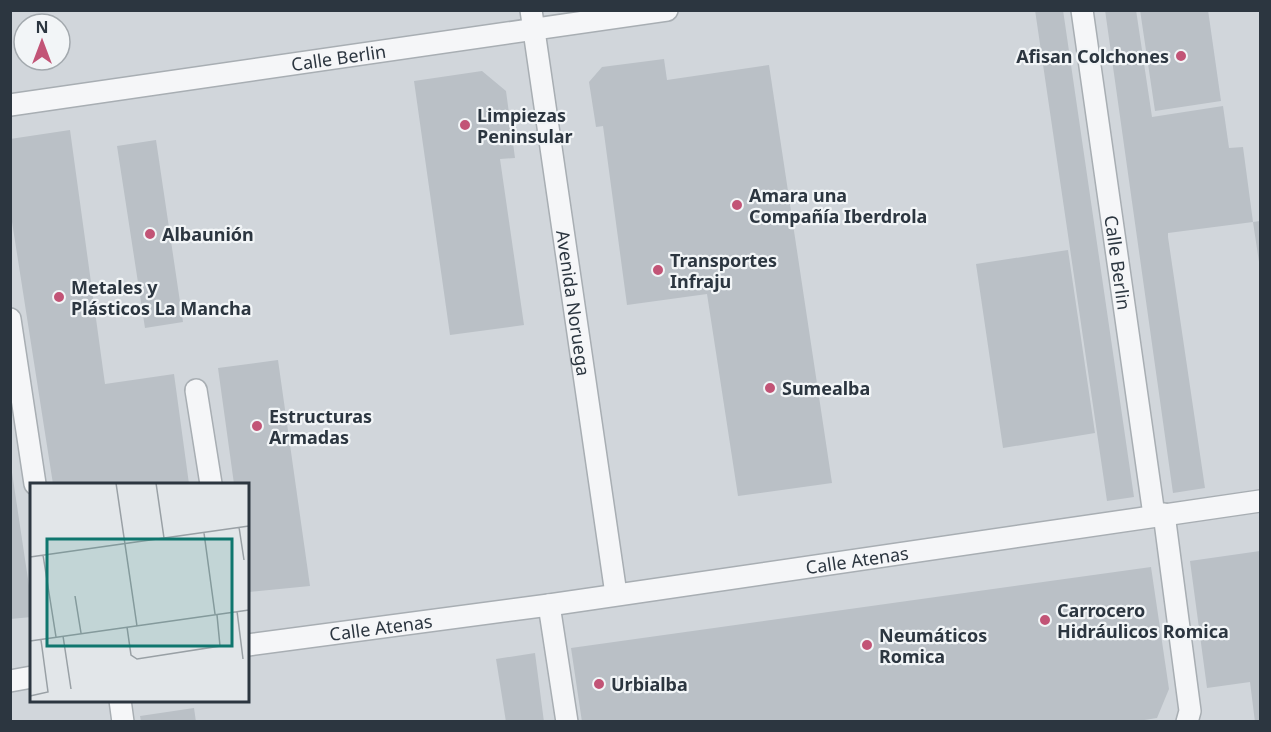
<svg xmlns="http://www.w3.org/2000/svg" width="1271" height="732" viewBox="0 0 1271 732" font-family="'Noto Sans',sans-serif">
  <rect width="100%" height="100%" fill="#e2e6e9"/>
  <path fill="#d1d6db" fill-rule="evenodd" d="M10 11H1260V721H11ZM24 24H60V60H24ZM32 484H248V700H32Z"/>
  <path fill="#bac0c6" d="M1035 10H1063L1134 497 1107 501Z
    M1105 10H1136L1152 117 1223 106 1229 148 1243 147 1253 222 1168 233V237L1205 488 1173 493Z
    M1140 10H1208L1221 101 1155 111Z
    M664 59 667 80 769 65 832 483 738 496 707 294 627 305 603 126 596 127 589 82 602 67Z
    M482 71 506 91 515 158 500 159 524 325 450 335 414 81Z
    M70 130 105 384 174 374 189 484H53L10 209V139Z
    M156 140 183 322 145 328 117 146Z
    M1260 221V262H1259L1253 222Z
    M1068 250 1095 433 1003 448 976 264Z
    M278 360 310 586 249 592 248 484H234L218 368Z
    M10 459 32 606V617L10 619Z
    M1260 551V722H1255L1250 682 1207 688 1190 561Z
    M1151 567 1169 689 1157 718 1132 722H582L571 648Z
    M535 653 544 722H506L496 659Z
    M194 708 196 722H141L140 716Z"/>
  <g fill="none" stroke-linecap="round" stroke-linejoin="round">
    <g stroke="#a8aeb3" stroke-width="24">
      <g id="minor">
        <path id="s1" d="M531 10 616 594"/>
        <path id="s2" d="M1082 10 1154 515"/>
        <path id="s3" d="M10 105 667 10"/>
        <path d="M10 319 35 484"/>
        <path d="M196 390 211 484"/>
        <path d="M1164 514 1190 711 1187 722"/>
        <path d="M549 605 567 722"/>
        <path id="s4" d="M248 645 549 605 1260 501"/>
        <path d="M10 681 32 677"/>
        <path d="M120 700 123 722"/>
      </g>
    </g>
    <use href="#minor" stroke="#f5f6f8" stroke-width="21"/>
  </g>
  <g fill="#c25476" stroke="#f2f5f7" stroke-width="2">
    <circle cx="1181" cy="56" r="6"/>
    <circle cx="465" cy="125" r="6"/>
    <circle cx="737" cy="205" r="6"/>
    <circle cx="150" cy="234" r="6"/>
    <circle cx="658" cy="270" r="6"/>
    <circle cx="59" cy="297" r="6"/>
    <circle cx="770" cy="388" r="6"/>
    <circle cx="257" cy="426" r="6"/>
    <circle cx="1045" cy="620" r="6"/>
    <circle cx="867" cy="645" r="6"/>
    <circle cx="599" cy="684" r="6"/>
  </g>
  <g text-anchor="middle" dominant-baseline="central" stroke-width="4.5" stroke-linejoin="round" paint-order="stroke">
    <g font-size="18" font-weight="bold" fill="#2c3640" stroke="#f2f5f7" text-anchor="start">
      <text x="1169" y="56" text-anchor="end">Afisan Colchones</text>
      <text x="477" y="115">Limpiezas<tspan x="477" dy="21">Peninsular</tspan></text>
      <text x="749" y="195">Amara una<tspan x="749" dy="21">Compañía Iberdrola</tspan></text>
      <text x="162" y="234">Albaunión</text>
      <text x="670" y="260">Transportes<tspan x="670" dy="21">Infraju</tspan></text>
      <text x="71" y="287">Metales y<tspan x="71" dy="21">Plásticos La Mancha</tspan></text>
      <text x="782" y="388">Sumealba</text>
      <text x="269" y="416">Estructuras<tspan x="269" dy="21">Armadas</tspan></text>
      <text x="1057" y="610">Carrocero<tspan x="1057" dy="21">Hidráulicos Romica</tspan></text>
      <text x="879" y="635">Neumáticos<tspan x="879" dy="21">Romica</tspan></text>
      <text x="611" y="684">Urbialba</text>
    </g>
    <g font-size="18" fill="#2c3640" stroke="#f2f5f7">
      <text stroke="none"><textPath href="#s3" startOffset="332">Calle Berlin</textPath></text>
      <text stroke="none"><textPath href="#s2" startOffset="255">Calle Berlin</textPath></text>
      <text stroke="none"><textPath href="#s1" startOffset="296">Avenida Noruega</textPath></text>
      <text stroke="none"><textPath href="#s4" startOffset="615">Calle Atenas</textPath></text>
      <text stroke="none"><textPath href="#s4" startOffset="134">Calle Atenas</textPath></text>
    </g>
  </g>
  <g transform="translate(30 483)">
    <rect width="219" height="219" fill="#e2e6e9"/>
    <path fill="none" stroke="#99a0a5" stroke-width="1.5" d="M86 0 107 143M126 0 134 55M209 44 214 77M174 50 185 131M13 72 26 154M0 74 219 43M45 113 51 150M207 128 213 176M97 144 101 172 107 176 190 163 187 132M33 153 41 206M0 158 219 127M0 213 18 209 11 157"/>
    <path fill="#0f766e" fill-opacity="0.15" stroke="#0f766e" stroke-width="3" d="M17 56H202V163H17Z"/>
    <rect width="219" height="219" fill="none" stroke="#2c3640" stroke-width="3"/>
  </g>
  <rect width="1271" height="732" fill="none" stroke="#2c3640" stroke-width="24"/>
  <g transform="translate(42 42)"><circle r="28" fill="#f2f5f7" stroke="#a3a9ae" stroke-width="1.5"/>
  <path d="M0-4.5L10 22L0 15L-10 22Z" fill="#c25476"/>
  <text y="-9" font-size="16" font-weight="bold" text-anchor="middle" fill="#2c3640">N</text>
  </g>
</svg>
